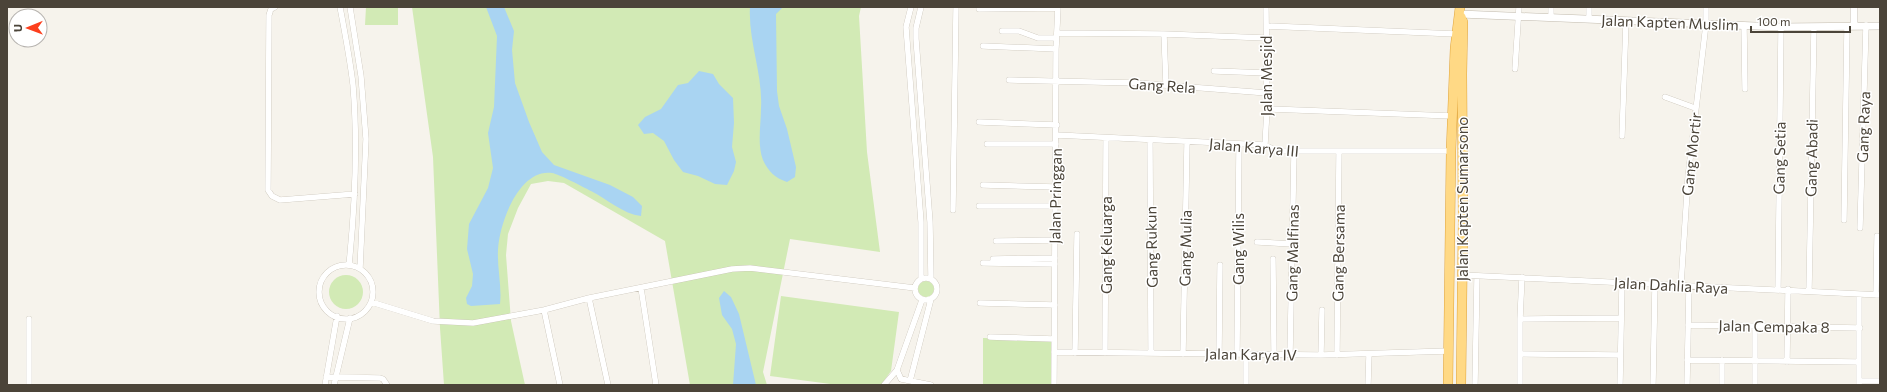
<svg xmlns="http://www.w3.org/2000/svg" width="1887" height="392" viewBox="0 0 1887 392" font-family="Commissioner,sans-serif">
  <rect width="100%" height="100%" fill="#f6f3ec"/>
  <path fill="#d2eab5" d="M366 7H398V25H365Z
    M412 7H861L859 16 867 152 880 252 790 239 763 372 767 385H690L665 241 564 183 548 181 531 184 518 208 508 234 506 255 511 321 525 385H444L440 328 433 157Z
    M329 292a17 17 0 1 1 34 0a17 17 0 1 1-34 0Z
    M918 289a8 8 0 1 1 16 0a8 8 0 1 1-16 0Z
    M781 296 899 312 891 371 881 385H838L770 376Z
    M983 338 1051 339V385H983Z"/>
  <path fill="#a9d4f2" d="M486 7H504L514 31 512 50 515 83 529 122 542 152 554 165 610 185 633 197 642 206 641 216C623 214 607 199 591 191 583 187 559 174 552 173 519 168 499 224 498 250 497 268 502 286 500 304L471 306 467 304 466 298 472 286 473 274 467 249 469 224 488 188 493 168 488 133 494 107 497 36Z
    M750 7H783L776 14 777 91 779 106 787 129 796 167 795 177 787 182C775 178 768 171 763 160 757 145 761 124 761 108 763 74 748 41 750 7Z
    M699 71 713 74 719 84 733 98 734 123 732 147 736 162 734 171 727 185 715 184 698 176 683 172 674 160 664 141 653 133 644 134 638 125 645 117 661 109 678 85 688 83Z
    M724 291 731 297 739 314 756 385H733L736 344 732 329 722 315 719 298Z"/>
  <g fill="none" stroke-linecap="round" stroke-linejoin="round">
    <g stroke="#c2bbae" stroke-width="6">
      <path id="minor" d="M275 7 271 9 269 15 268 190 272 196 280 200 355 194
        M340 7C345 33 350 59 353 85 358 145 355 206 349 265
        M350 7 361 76 366 139 360 269
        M911 7 906 27 921 222V279
        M921 7 916 28V39L930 222 931 279
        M1551 7V17
        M979 9 1058 8
        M1589 19V7
        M1744 25 1745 89
        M1267 26 1456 34
        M1002 31H1019L1038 38H1056
        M1057 33 1164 34 1266 38
        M1164 34 1166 85
        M983 46 1056 49
        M1515 69 1519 7
        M1214 71 1267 73
        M1009 80 1137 83 1267 93
        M1665 97 1695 108
        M1267 109 1452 116
        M979 122 1057 125
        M1056 135 1265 145 1277 151H1451
        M1622 136 1626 22
        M1150 140 1151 353
        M987 144H1056
        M1265 145 1267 109 1266 7
        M983 185 1056 187
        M979 206H1056
        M953 210 956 7
        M1844 220 1847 27
        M1860 228 1866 25
        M996 241 1055 240
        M1257 242 1292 244
        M993 259 1055 258
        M1273 259 1274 355
        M983 263 1055 264
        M319 292a27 27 0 1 1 54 0a27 27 0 1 1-54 0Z
        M1462 275 1880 295
        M915 289a11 11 0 1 1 22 0a11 11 0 1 1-22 0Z
        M1681 285 1688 177 1706 24V7
        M641 288 656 385
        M1778 289 1781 27
        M1809 290 1814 27
        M1859 294V385
        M1876 295 1877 236
        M589 298 608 385
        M371 302 433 321 473 323 544 310 589 298 732 269 750 268 915 288
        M980 303 1055 305
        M544 310 560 385
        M1520 319 1621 318
        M1688 325 1860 328
        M1755 326V385
        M990 337 1054 339
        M1054 352 1321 355 1449 351
        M1075 353 1077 234
        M1105 353 1106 138
        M1183 354 1187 142
        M1219 354 1220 265
        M1237 354 1239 144
        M1520 354 1620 355
        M1290 355 1294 152
        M1321 355 1322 310
        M1337 355 1339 151
        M1687 360 1859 362
        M1722 360V385
        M1787 362 1788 289
        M897 370 901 379 931 385
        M326 377 380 378 383 379 387 385
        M910 381 931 299
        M1859 381H1880
        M29 385V319
        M325 385 337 316
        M334 385 350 318
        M884 385 897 370 922 300
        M1054 385 1056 49 1058 7
        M1246 385V354
        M1368 385 1369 354
        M1475 385 1477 276
        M1520 385V319L1522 277
        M1620 385 1622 283
        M1653 385 1655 284
        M1687 385 1689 286"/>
    </g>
    <g stroke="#c2bbae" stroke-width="8">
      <path id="tertiary" d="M1854 7V26
        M1460 14 1781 27 1880 26"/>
    </g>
    <g stroke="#e0a43c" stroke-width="10">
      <path id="trunk" d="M1448 385 1451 151 1455 48 1460 7
        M1461 385 1463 220 1462 74 1463 22 1461 17"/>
    </g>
    <use href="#minor" stroke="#fff" stroke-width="5.5"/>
    <use href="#tertiary" stroke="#fff" stroke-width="7"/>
    <use href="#trunk" stroke="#ffd985" stroke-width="9"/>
  </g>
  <g text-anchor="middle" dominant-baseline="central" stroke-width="3" stroke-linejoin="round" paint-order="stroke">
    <g font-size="15" fill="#4b4439" stroke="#fff">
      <text transform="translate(1670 22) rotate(2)">Jalan Kapten Muslim</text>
      <text transform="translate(1266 76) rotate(-90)">Jalan Mesjid</text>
      <text transform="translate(1162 85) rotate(4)">Gang Rela</text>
      <text transform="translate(1863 127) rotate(-88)">Gang Raya</text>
      <text transform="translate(1254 147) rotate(5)">Jalan Karya III</text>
      <text transform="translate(1691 154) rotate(-84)">Gang Mortir</text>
      <text transform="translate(1779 158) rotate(-89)">Gang Setia</text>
      <text transform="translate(1811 158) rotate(-89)">Gang Abadi</text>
      <text transform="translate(1055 196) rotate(-89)">Jalan Pringgan</text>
      <text transform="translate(1462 199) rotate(-90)">Jalan Kapten Sumarsono</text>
      <text transform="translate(1106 245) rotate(-90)">Gang Keluarga</text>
      <text transform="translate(1151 247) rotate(-91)">Gang Rukun</text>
      <text transform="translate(1185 248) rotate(-89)">Gang Mulia</text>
      <text transform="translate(1238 249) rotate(-90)">Gang Wilis</text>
      <text transform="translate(1292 253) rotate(-89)">Gang Malfinas</text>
      <text transform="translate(1338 253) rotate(-89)">Gang Bersama</text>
      <text transform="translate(1671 285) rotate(3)">Jalan Dahlia Raya</text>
      <text transform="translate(1774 326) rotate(1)">Jalan Cempaka 8</text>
      <text transform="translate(1251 354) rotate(1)">Jalan Karya IV</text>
    </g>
  </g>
  <rect width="1887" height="392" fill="none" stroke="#4b4439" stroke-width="16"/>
  <g transform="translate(28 28) rotate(269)"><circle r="19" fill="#ffffff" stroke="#b7b4b0"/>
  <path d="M0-3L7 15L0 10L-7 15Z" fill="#fc3f1d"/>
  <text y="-6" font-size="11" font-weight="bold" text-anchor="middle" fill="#4b4439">U</text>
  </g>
  <path d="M1751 26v6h99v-6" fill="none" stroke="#4b4439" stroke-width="2"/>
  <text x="1757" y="26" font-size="12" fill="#4b4439" stroke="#ffffff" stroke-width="3" paint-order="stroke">100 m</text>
</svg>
